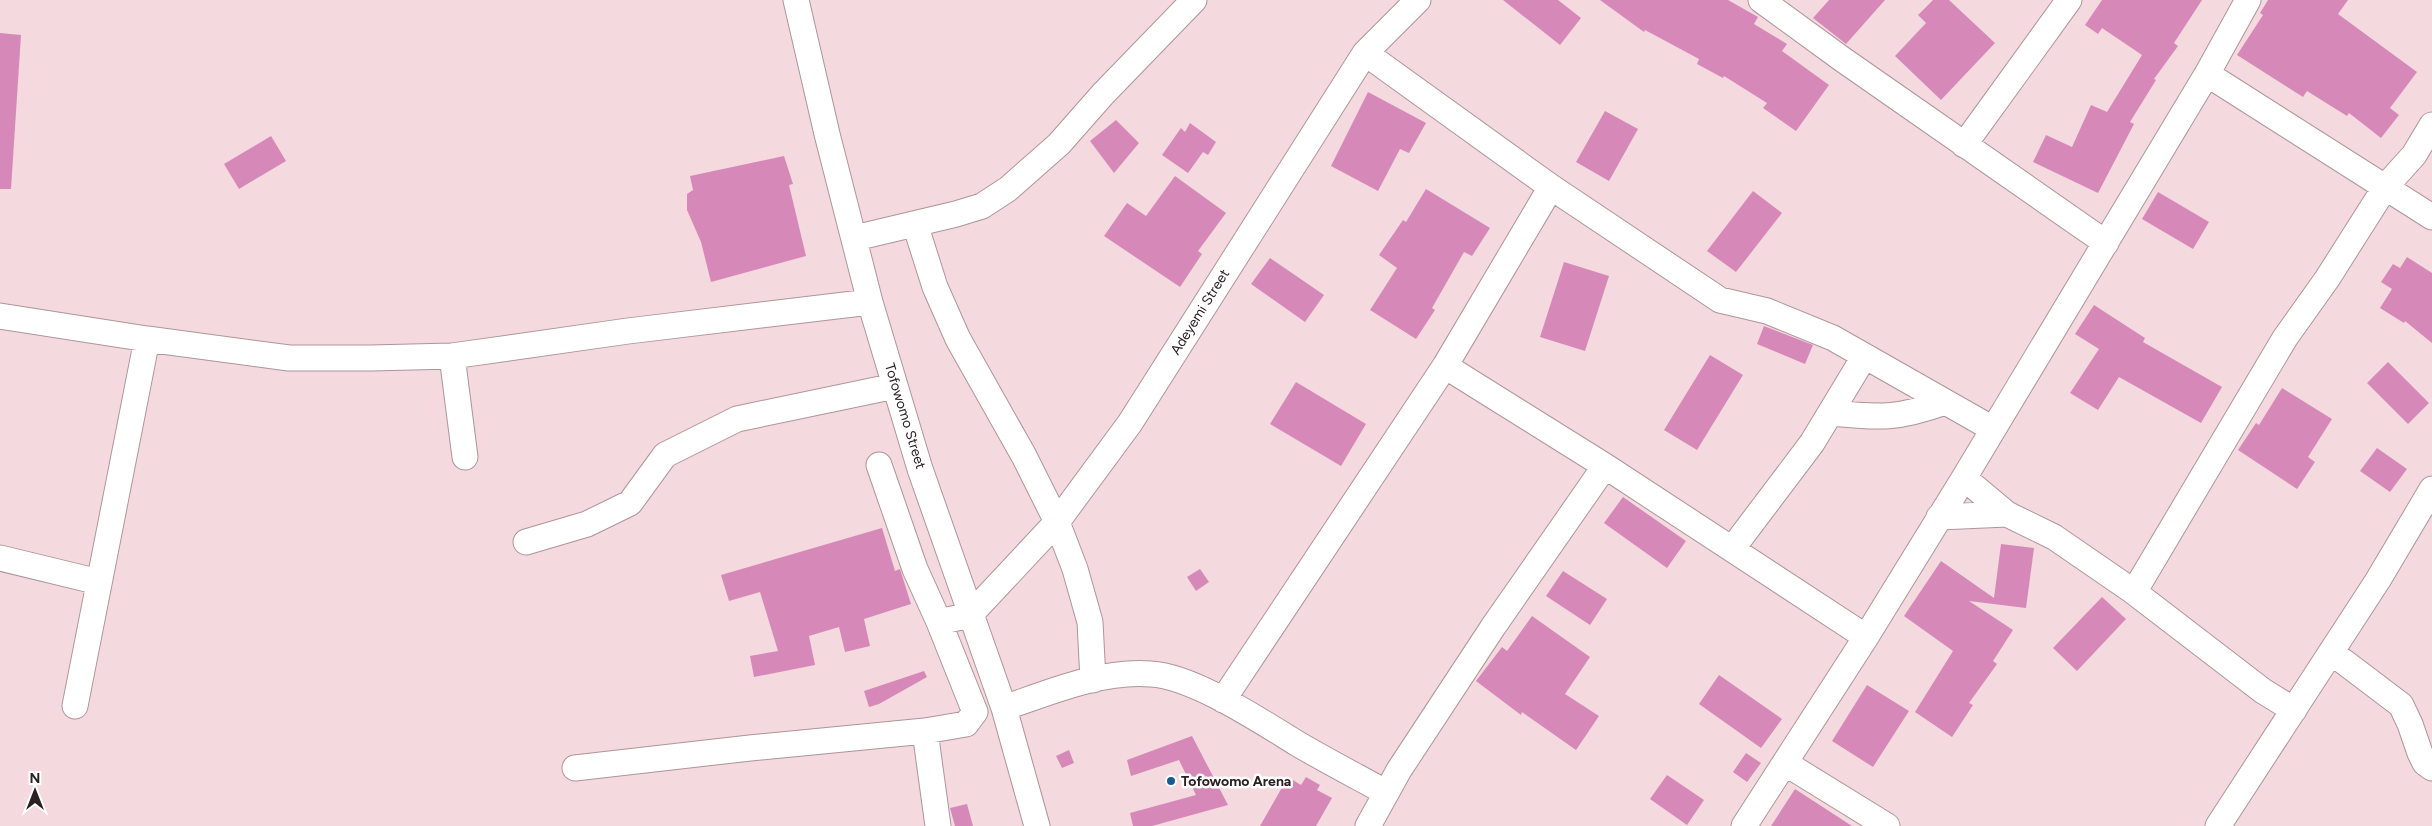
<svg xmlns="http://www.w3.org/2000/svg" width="2432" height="826" viewBox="0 0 2432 826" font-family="Figtree,sans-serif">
  <rect width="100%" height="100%" fill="#f4d9de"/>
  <path fill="#d689b9" d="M1503 0H1558L1581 18 1560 45Z
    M1600 0H1728L1758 17 1754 24 1787 44 1782 51 1829 85 1796 131 1763 108 1767 103 1724 76 1723 78 1697 64 1699 59 1645 30 1644 32Z
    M1829 0H1885L1846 44 1813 18Z
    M1933 0H1949L1995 43 1941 100 1895 56 1926 23 1918 15Z
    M2102 0H2202L2174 43 2178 46 2154 79 2156 80 2130 122 2134 124 2098 193 2033 162 2046 135 2072 147 2091 105 2107 112 2142 55 2102 28 2098 34 2085 25Z
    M2268 0H2348L2338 14 2417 72 2390 108 2399 115 2381 138 2349 113 2347 116 2307 91 2303 97 2237 55 2263 15 2260 13Z
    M0 33 21 35 11 189H0Z
    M1368 92 1426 123 1409 153 1400 149 1378 191 1331 166Z
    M1605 111 1638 129 1609 181 1576 162Z
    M1116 120 1139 143 1114 173 1090 141Z
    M1190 123 1216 142 1208 155 1203 152 1188 173 1162 155 1181 128 1185 132Z
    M271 136 286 161 239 189 224 164Z
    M784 156 793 184 789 185 806 256 711 282 701 242 687 210V194L693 190 690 176Z
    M1175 176 1226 213 1198 251 1202 254 1180 287 1104 236 1127 203 1146 216Z
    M1426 189 1490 228 1472 256 1464 252 1432 308 1435 310 1416 339 1370 310 1397 268 1379 255 1403 220 1406 222Z
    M1753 191 1782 213 1736 272 1707 251Z
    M2158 192 2209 222 2193 249 2142 219Z
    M2407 257 2432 273V343L2405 321 2404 323 2380 308 2392 289 2381 282 2393 264 2400 268Z
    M1270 258 1324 295 1305 322 1251 284Z
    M1564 262 1609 276 1585 351 1540 337Z
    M2094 305 2145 338 2143 342 2222 387 2201 423 2119 377 2098 410 2070 393 2099 349 2075 334Z
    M1764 326 1813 345 1805 364 1757 344Z
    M1710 355 1743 375 1697 450 1664 430Z
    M2388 362 2429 403 2408 424 2367 383Z
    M1296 382 1366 424 1341 466 1270 424Z
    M2282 388 2332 419 2308 457 2315 462 2297 489 2238 450 2256 423 2259 425Z
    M2377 448 2407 469 2390 492 2360 471Z
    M1623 497 1686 541 1667 568 1604 523Z
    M882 528 895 571 900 569 911 604 864 619 870 646 845 652 839 627 809 636 815 665 754 677 750 656 778 651 760 592 729 601 721 575Z
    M2001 544 2034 548 2026 608 1969 601 2013 630 1993 661 1997 664 1969 703 1973 705 1952 737 1915 712 1953 651 1904 616 1941 561 1994 598Z
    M1200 569 1209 582 1196 591 1187 577Z
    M1563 571 1607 599 1590 625 1546 596Z
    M2102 597 2126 619 2077 671 2053 648Z
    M1532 616 1590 657 1565 694 1599 716 1576 750 1522 712 1521 715 1476 681 1502 647 1507 651Z
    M924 671 927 677 879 704 869 707 864 691Z
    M1719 675 1782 719 1761 748 1699 704Z
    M1867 685 1909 711 1873 767 1832 741Z
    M1192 736 1228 805 1152 826H1133L1130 813 1196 795 1179 760 1131 776 1127 760Z
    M1069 750 1074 763 1062 768 1056 756Z
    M1746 753 1761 763 1747 782 1733 772Z
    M1667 775 1704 800 1687 825 1650 799Z
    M1288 777 1301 785 1306 777 1320 785 1317 790 1332 798 1316 826H1260Z
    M1795 789 1852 826H1771Z
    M967 804 973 826H955L950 808Z"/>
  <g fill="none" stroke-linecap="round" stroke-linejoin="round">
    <g stroke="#ae9599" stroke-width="27">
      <path id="minor" d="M796 0 827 134 870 302 920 469 1004 708 1037 826
        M1761 0 1842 59 2106 243
        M1365 53 1551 187 1720 300 1767 311 1833 338 1993 429
        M2207 74 2432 217
        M1964 145 2069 0
        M915 224 935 287 958 339 1024 456 1057 522 1075 569 1090 622 1093 680
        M855 238 956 214 982 206 1008 189 1059 144 1103 94 1194 0
        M0 316 147 339 289 358H371L452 356 628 331 870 302
        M452 356 465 457
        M1445 366 1605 466 1866 637
        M1831 413C1880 418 1898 419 1945 402
        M1964 478 2007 514 2054 537 2134 592 2263 691 2294 710
        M1939 517 2007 514
        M526 542 587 524 630 503 665 455 737 419 895 386
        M1732 549 1812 443 1864 357
        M0 558 99 582
        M2134 592 2285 338 2327 279 2386 186 2414 155 2432 125
        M939 622 970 615 1057 522 1130 423 1365 53 1418 0
        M2331 652 2401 705 2410 724 2420 753 2425 763 2432 768
        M1223 700 1445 366 1551 187
        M75 706 147 339
        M1004 708C1050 692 1102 670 1151 674 1193 676 1262 722 1298 744 1327 761 1356 776 1385 792
        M925 731 938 826
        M1785 763 1887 826
        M575 768 750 748 925 731 966 724 975 712 939 622 915 569 879 465
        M1368 826 1399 770 1493 627 1605 466
        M1744 826 1866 637 1964 478 2207 74 2248 0
        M2218 826 2378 580 2432 489"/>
    </g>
    <use href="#minor" stroke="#fff" stroke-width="25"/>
  </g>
  <circle fill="#185b90" stroke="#fff" stroke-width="2" cx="1171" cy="781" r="5"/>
  <g text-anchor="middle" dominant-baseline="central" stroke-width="5" stroke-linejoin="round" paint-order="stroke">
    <g font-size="14" fill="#2a2122" stroke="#fff">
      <text transform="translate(1200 312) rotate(-58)">Adeyemi Street</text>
      <text transform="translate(905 416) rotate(73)">Tofowomo Street</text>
    </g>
    <g font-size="14" font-weight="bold" fill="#2a2122" stroke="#fff" text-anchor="start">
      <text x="1181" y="781">Tofowomo Arena</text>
    </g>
  </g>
  <g transform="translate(35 791)" stroke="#ffffff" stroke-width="4" paint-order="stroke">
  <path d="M0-4L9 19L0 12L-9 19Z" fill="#2a2122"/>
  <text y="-8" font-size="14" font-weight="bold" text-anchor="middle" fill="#2a2122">N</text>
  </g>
</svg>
